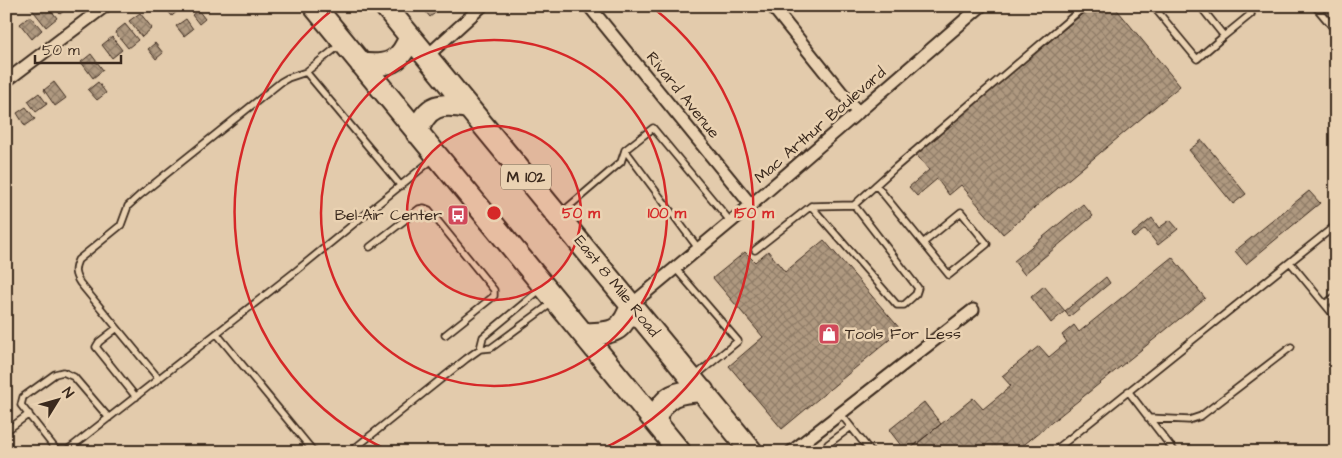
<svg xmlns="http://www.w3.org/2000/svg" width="1342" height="458" viewBox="0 0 1342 458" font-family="'Architects Daughter',sans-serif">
  <defs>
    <pattern id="building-cross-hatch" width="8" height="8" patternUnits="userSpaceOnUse" patternTransform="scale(1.25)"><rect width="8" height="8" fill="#af9980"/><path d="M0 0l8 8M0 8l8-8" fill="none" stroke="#907d68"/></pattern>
  </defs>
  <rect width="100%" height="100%" fill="#e3cbac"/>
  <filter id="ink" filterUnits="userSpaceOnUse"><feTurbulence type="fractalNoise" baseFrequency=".02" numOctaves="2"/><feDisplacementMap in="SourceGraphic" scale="10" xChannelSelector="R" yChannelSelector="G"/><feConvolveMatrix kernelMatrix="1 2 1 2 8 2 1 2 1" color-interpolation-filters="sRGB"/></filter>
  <g filter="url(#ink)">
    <path fill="url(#building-cross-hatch)" stroke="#3b2a1e" d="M34 6H48L57 18 46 27 31 8Z
      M53 6H70L60 14Z
      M164 6H183L172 16Z
      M421 6H444L430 17Z
      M1092 6H1114L1180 86 1003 234 961 185 949 195 937 179 917 196 909 187 929 170 915 153Z
      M198 10 205 19 199 24 192 15Z
      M140 13 152 28 142 37 129 21Z
      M30 16 42 30 32 39 20 24Z
      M186 19 193 29 184 36 176 26Z
      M125 24 138 40 128 48 115 32Z
      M112 37 122 50 112 58 102 45Z
      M155 43 163 53 156 59 148 49Z
      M91 54 103 70 93 78 81 62Z
      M54 82 66 98 55 106 44 90Z
      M98 82 106 93 97 100 88 90Z
      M39 93 47 104 36 112 28 101Z
      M26 107 35 119 25 126 17 113Z
      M1202 140 1246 194 1233 204 1189 150Z
      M1309 191 1320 203 1246 264 1235 251Z
      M1083 204 1093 216 1024 274 1014 261Z
      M1152 218 1159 228 1170 220 1178 229 1158 245 1145 229 1134 238 1131 235Z
      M824 240 901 330 782 429 729 366 763 337 713 278 745 252 755 262 768 251 785 272Z
      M1172 257 1205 298 1015 452 908 451 973 398 983 409 1011 386 1002 376 1039 346 1049 357 1067 342 1062 335 1074 325 1079 332Z
      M1106 277 1110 283 1069 317 1065 311Z
      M1044 286 1065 311 1051 323 1031 297Z
      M924 402 941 424 906 452 889 430Z"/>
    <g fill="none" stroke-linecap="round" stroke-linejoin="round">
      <g stroke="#3b2a1e" stroke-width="9">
        <path id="lane" d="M1153 6 1197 59 1224 36 1200 6
          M1315 6 1336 31
          M1224 36 1251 14 1245 6
          M341 44 306 72 401 186
          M625 150 698 248
          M876 185 949 275 987 244 961 212 923 243
          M811 206 854 205
          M560 214 621 162 625 150 653 128 731 222
          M370 247 419 209 424 208 429 210 494 290V296L445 335
          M755 250 811 206 897 305H904L916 294 918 288 854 205 896 167 1085 6
          M1290 262 1336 318
          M675 268 738 341 694 377
          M1325 304 1336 296
          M117 328 99 342 96 347 136 397
          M217 334 314 452
          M480 349 483 337 541 289
          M159 379 80 283C74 274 74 269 78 260L121 225 128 206 140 195 281 82 288 78 306 72
          M1128 391 1175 452
          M840 413 871 452
          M1148 418 1189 420 1201 416 1291 347
          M6 431 29 414
          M58 452 21 405 23 397 55 374 63 372 74 377 109 418
          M65 452 296 271 433 159
          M350 452 466 359 480 349 491 348 552 303
          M828 452 827 447 828 444 851 427
          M1053 452 1336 225"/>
      </g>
      <g stroke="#3b2a1e" stroke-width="15">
        <path id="street" d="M589 6 751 205
          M772 6 858 113
          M426 57 482 6
          M6 81 105 6
          M632 304 751 205 981 6
          M791 452 973 310"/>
      </g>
      <g stroke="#3b2a1e" stroke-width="25">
        <path id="highway" d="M314 6 680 452
          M385 6 752 452
          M361 64C388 67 400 63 410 37
          M417 133C426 104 442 102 469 108
          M585 334C613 333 622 333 632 304
          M655 420C664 395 677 391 703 391"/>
      </g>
      <use href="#lane" stroke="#ead2b2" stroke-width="5.5"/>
      <use href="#street" stroke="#ead2b2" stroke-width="11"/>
      <use href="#highway" stroke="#ead2b2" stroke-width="21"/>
    </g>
  </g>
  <circle cx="494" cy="213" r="87" fill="#d62828" fill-opacity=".12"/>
  <g fill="none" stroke="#d62828" stroke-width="2.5">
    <circle cx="494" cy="213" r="87"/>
    <circle cx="494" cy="213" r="173"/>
    <path d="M390 451A260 260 0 0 1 336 7M652 7A260 260 0 0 1 598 451"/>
  </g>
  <defs>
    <g id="bus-square" transform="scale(1.125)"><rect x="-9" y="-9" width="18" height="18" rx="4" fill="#d1495b" stroke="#ead2b2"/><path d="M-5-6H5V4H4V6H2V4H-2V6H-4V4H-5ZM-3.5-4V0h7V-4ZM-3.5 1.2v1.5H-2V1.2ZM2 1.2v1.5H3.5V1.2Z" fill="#fff"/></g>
    <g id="shop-square" transform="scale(1.125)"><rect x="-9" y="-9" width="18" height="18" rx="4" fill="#d1495b" stroke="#ead2b2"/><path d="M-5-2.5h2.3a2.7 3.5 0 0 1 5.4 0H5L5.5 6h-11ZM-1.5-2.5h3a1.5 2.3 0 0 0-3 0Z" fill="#fff"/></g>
  </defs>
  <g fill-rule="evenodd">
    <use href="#bus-square" x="458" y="215"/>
    <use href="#shop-square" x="829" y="334"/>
  </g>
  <g text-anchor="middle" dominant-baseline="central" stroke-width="5" stroke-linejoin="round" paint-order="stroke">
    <rect fill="#ead2b2" stroke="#705c4a" stroke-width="1" x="501" y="164.5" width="50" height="25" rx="4"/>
    <g font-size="15" font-weight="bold" fill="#3b2a1e">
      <text x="526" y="177">M 102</text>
    </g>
    <g font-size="16" fill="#3b2a1e" stroke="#ead2b2">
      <text transform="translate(683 95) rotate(51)">Rivard Avenue</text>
      <text transform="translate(820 125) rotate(-41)">Mac Arthur Boulevard</text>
      <text transform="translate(617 286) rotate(51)">East 8 Mile Road</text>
    </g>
    <g font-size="16" fill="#3b2a1e" stroke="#ead2b2" text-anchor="end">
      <text x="442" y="215">Bel-Air Center</text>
      <text x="845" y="334" text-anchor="start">Tools For Less</text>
    </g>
  </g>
  <circle cx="494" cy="213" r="8" fill="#d62828" stroke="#ead2b2" stroke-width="2.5"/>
  <g font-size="15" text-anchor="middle" font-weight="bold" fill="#d62828" stroke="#ead2b2" stroke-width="5" stroke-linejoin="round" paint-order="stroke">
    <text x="581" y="218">50 m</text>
    <text x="667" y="218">100 m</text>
    <text x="754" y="218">150 m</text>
  </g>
  <rect width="1342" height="458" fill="none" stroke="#ead2b2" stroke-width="25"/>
  <rect x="12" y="12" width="1317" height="433" fill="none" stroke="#3b2a1e" stroke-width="2" filter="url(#ink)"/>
  <g transform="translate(58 400) rotate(53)" stroke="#ead2b2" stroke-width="4" paint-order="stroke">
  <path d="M0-4L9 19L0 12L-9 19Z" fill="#3b2a1e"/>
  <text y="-8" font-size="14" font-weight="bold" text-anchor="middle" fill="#3b2a1e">N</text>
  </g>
  <path d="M35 55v8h86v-8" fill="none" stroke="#3b2a1e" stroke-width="2.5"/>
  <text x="42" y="55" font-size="15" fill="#3b2a1e" stroke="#ead2b2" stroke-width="4" paint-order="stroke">50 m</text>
</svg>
